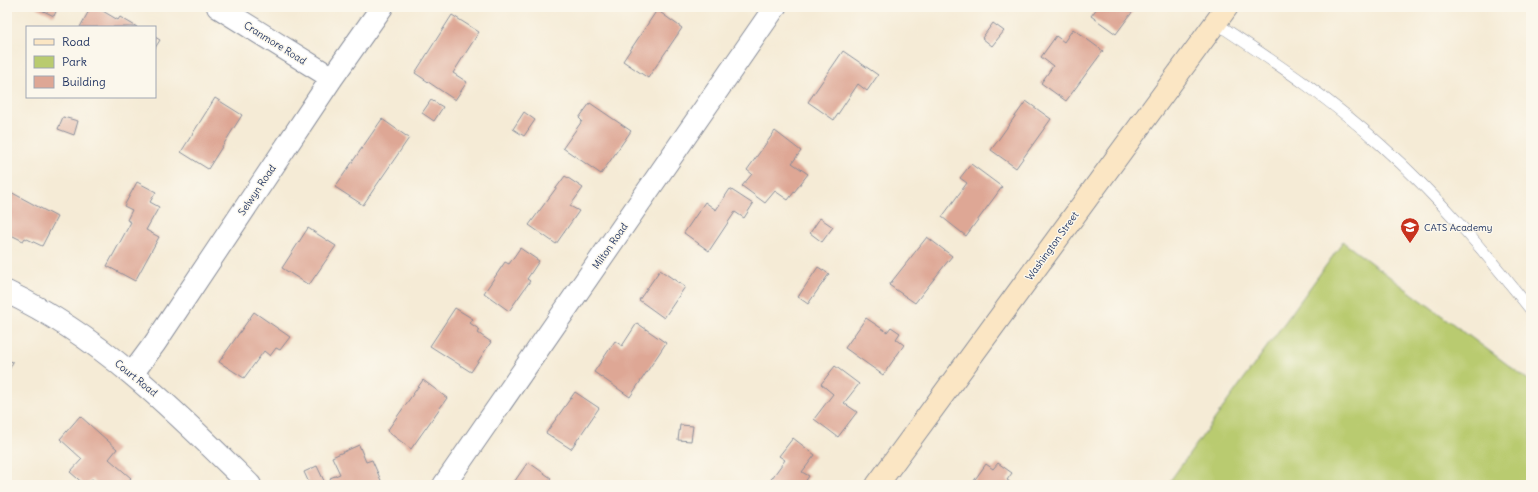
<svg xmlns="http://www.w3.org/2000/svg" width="1538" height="492" viewBox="0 0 1538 492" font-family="Delius,sans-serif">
  <rect width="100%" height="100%" fill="#fbf7ec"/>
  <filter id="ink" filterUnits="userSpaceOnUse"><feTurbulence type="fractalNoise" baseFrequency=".025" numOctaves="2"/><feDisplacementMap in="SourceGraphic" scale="8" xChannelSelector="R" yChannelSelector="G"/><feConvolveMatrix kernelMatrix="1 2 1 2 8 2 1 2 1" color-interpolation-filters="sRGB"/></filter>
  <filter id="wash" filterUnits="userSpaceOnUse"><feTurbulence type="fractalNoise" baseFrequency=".012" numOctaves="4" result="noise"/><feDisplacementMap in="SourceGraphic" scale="16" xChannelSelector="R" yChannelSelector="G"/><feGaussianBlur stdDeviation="0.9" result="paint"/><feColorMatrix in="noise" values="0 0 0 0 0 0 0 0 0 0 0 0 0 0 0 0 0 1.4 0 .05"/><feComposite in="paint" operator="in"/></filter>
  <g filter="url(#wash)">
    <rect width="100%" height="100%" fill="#f5ebd6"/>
    <path fill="#b9cb6f" stroke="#6a7d66" d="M1343 242 1531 382V485H1167Z"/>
    <g id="blocks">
      <path fill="#dea795" d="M35 7H58L54 16Z
        M91 7H96L118 20 120 17 137 27H80Z
        M1098 7H1136L1116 34 1091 16Z
        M657 10 682 28 648 78 623 61Z
        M452 15 479 32 453 73 467 82 455 100 415 73Z
        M993 23 1004 31 992 46 982 38Z
        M1073 29 1103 51 1066 101 1041 83 1053 66 1041 57 1056 36 1064 42Z
        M155 37 160 40 155 48Z
        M843 51 878 75 867 91 858 84 834 120 808 102Z
        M215 98 242 115 208 169 181 152Z
        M431 100 443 107 434 121 422 113Z
        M1026 101 1051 119 1016 168 991 150Z
        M590 103 631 131 601 174 563 148 582 121 579 118Z
        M524 112 535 120 524 136 513 129Z
        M63 117 78 121 74 135 58 129Z
        M382 119 409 138 363 205 335 187Z
        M775 131 801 151 792 163 808 174 788 200 775 191 765 203 742 186 752 174 747 170Z
        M971 164 1002 187 966 236 942 217 967 183 960 178Z
        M565 176 583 188 570 206 579 211 556 244 529 225Z
        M137 182 156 192 150 202 159 207 146 230 159 237 135 281 107 266 131 222 127 220 132 210 124 206Z
        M730 189 753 204 744 218 735 212 709 251 684 233 705 202 716 210Z
        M7 190 57 217 42 246 25 238 23 241 7 233Z
        M820 218 833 227 822 242 810 233Z
        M308 228 336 246 309 285 282 268Z
        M927 237 952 256 915 303 889 285Z
        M520 248 539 261 527 279 530 281 509 311 484 293 505 262 509 264Z
        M818 267 829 274 808 304 798 297Z
        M660 270 685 287 664 318 639 300Z
        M455 308 473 319 470 323 480 330 478 333 491 342 471 372 430 346Z
        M254 312 290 337 280 350 276 348 270 356 264 351 244 378 219 362Z
        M866 318 887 332 891 327 900 333 896 339 904 345 883 375 845 348Z
        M637 323 666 343 630 397 594 372 615 341 622 346Z
        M7 360 13 362 7 374Z
        M835 366 859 384 844 403 857 412 838 437 814 419 833 394 821 384Z
        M423 380 447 398 411 449 387 431Z
        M575 392 599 408 571 449 546 433Z
        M80 416 117 449 109 459 131 478 125 485H99L92 479 86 485H85L70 472 82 459 60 439Z
        M680 425 693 426 691 441 678 440Z
        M793 438 815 455 802 472 809 476 803 485H767L785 460 779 456Z
        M359 445 366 462 372 460 383 485H333L330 478 340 474 332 457Z
        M528 462 551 478 546 485H512Z
        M998 463 1012 473 1007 480 1014 485H971L986 464 993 469Z
        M317 466 326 485H310L304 472Z"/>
    </g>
  </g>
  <g filter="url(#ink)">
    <use href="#blocks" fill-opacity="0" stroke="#888d9a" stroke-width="1"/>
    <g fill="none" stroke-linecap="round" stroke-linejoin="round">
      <g stroke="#888d9a" stroke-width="12">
        <path id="service" d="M1216 23C1273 61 1331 99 1382 146 1437 195 1485 252 1531 310"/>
      </g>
      <g stroke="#888d9a" stroke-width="24">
        <path id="minor" d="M218 7 332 78
          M7 292C102 337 176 412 250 485
          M132 374 155 343 332 78 382 7
          M444 485 775 7"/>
      </g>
      <g stroke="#888d9a" stroke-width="24">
        <path id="secondary" d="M877 485 1227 7"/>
      </g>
      <use href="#service" stroke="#fff" stroke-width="11"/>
      <use href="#minor" stroke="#fff" stroke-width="22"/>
      <use href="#secondary" stroke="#fbe6c4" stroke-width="22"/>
    </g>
  </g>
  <defs>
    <g id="school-pin" transform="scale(1)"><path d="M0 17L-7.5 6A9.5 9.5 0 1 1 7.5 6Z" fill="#c8321e" stroke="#fbf7ec"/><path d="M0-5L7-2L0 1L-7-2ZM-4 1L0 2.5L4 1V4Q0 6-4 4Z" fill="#fff"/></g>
  </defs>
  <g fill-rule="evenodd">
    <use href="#school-pin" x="1410" y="227"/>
  </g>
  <g text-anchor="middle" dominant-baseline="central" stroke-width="3" stroke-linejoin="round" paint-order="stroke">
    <g font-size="10" fill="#1b2f5e" stroke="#fbf7ec">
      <text transform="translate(275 43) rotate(32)">Cranmore Road</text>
      <text transform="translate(257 190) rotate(-56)">Selwyn Road</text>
      <text transform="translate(610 246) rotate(-55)">Milton Road</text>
      <text transform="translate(1052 246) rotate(-54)">Washington Street</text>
      <text transform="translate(136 378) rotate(39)">Court Road</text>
    </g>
    <g font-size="10" fill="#1b2f5e" stroke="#fbf7ec" text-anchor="start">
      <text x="1424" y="227">CATS Academy</text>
    </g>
  </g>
  <rect width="1538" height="492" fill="none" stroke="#fbf7ec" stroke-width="24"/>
  <rect x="26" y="26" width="130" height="72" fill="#fbf7ec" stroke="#a1a7b3"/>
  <rect x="34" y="39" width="20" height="6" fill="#fbe6c4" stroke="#a1a7b3"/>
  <text x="62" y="46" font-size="12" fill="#1b2f5e">Road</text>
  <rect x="34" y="56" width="20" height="12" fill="#b9cb6f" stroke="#a1a7b3"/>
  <text x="62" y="66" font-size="12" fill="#1b2f5e">Park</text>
  <rect x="34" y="76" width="20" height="12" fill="#dea795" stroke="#a1a7b3"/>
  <text x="62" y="86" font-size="12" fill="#1b2f5e">Building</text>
</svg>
